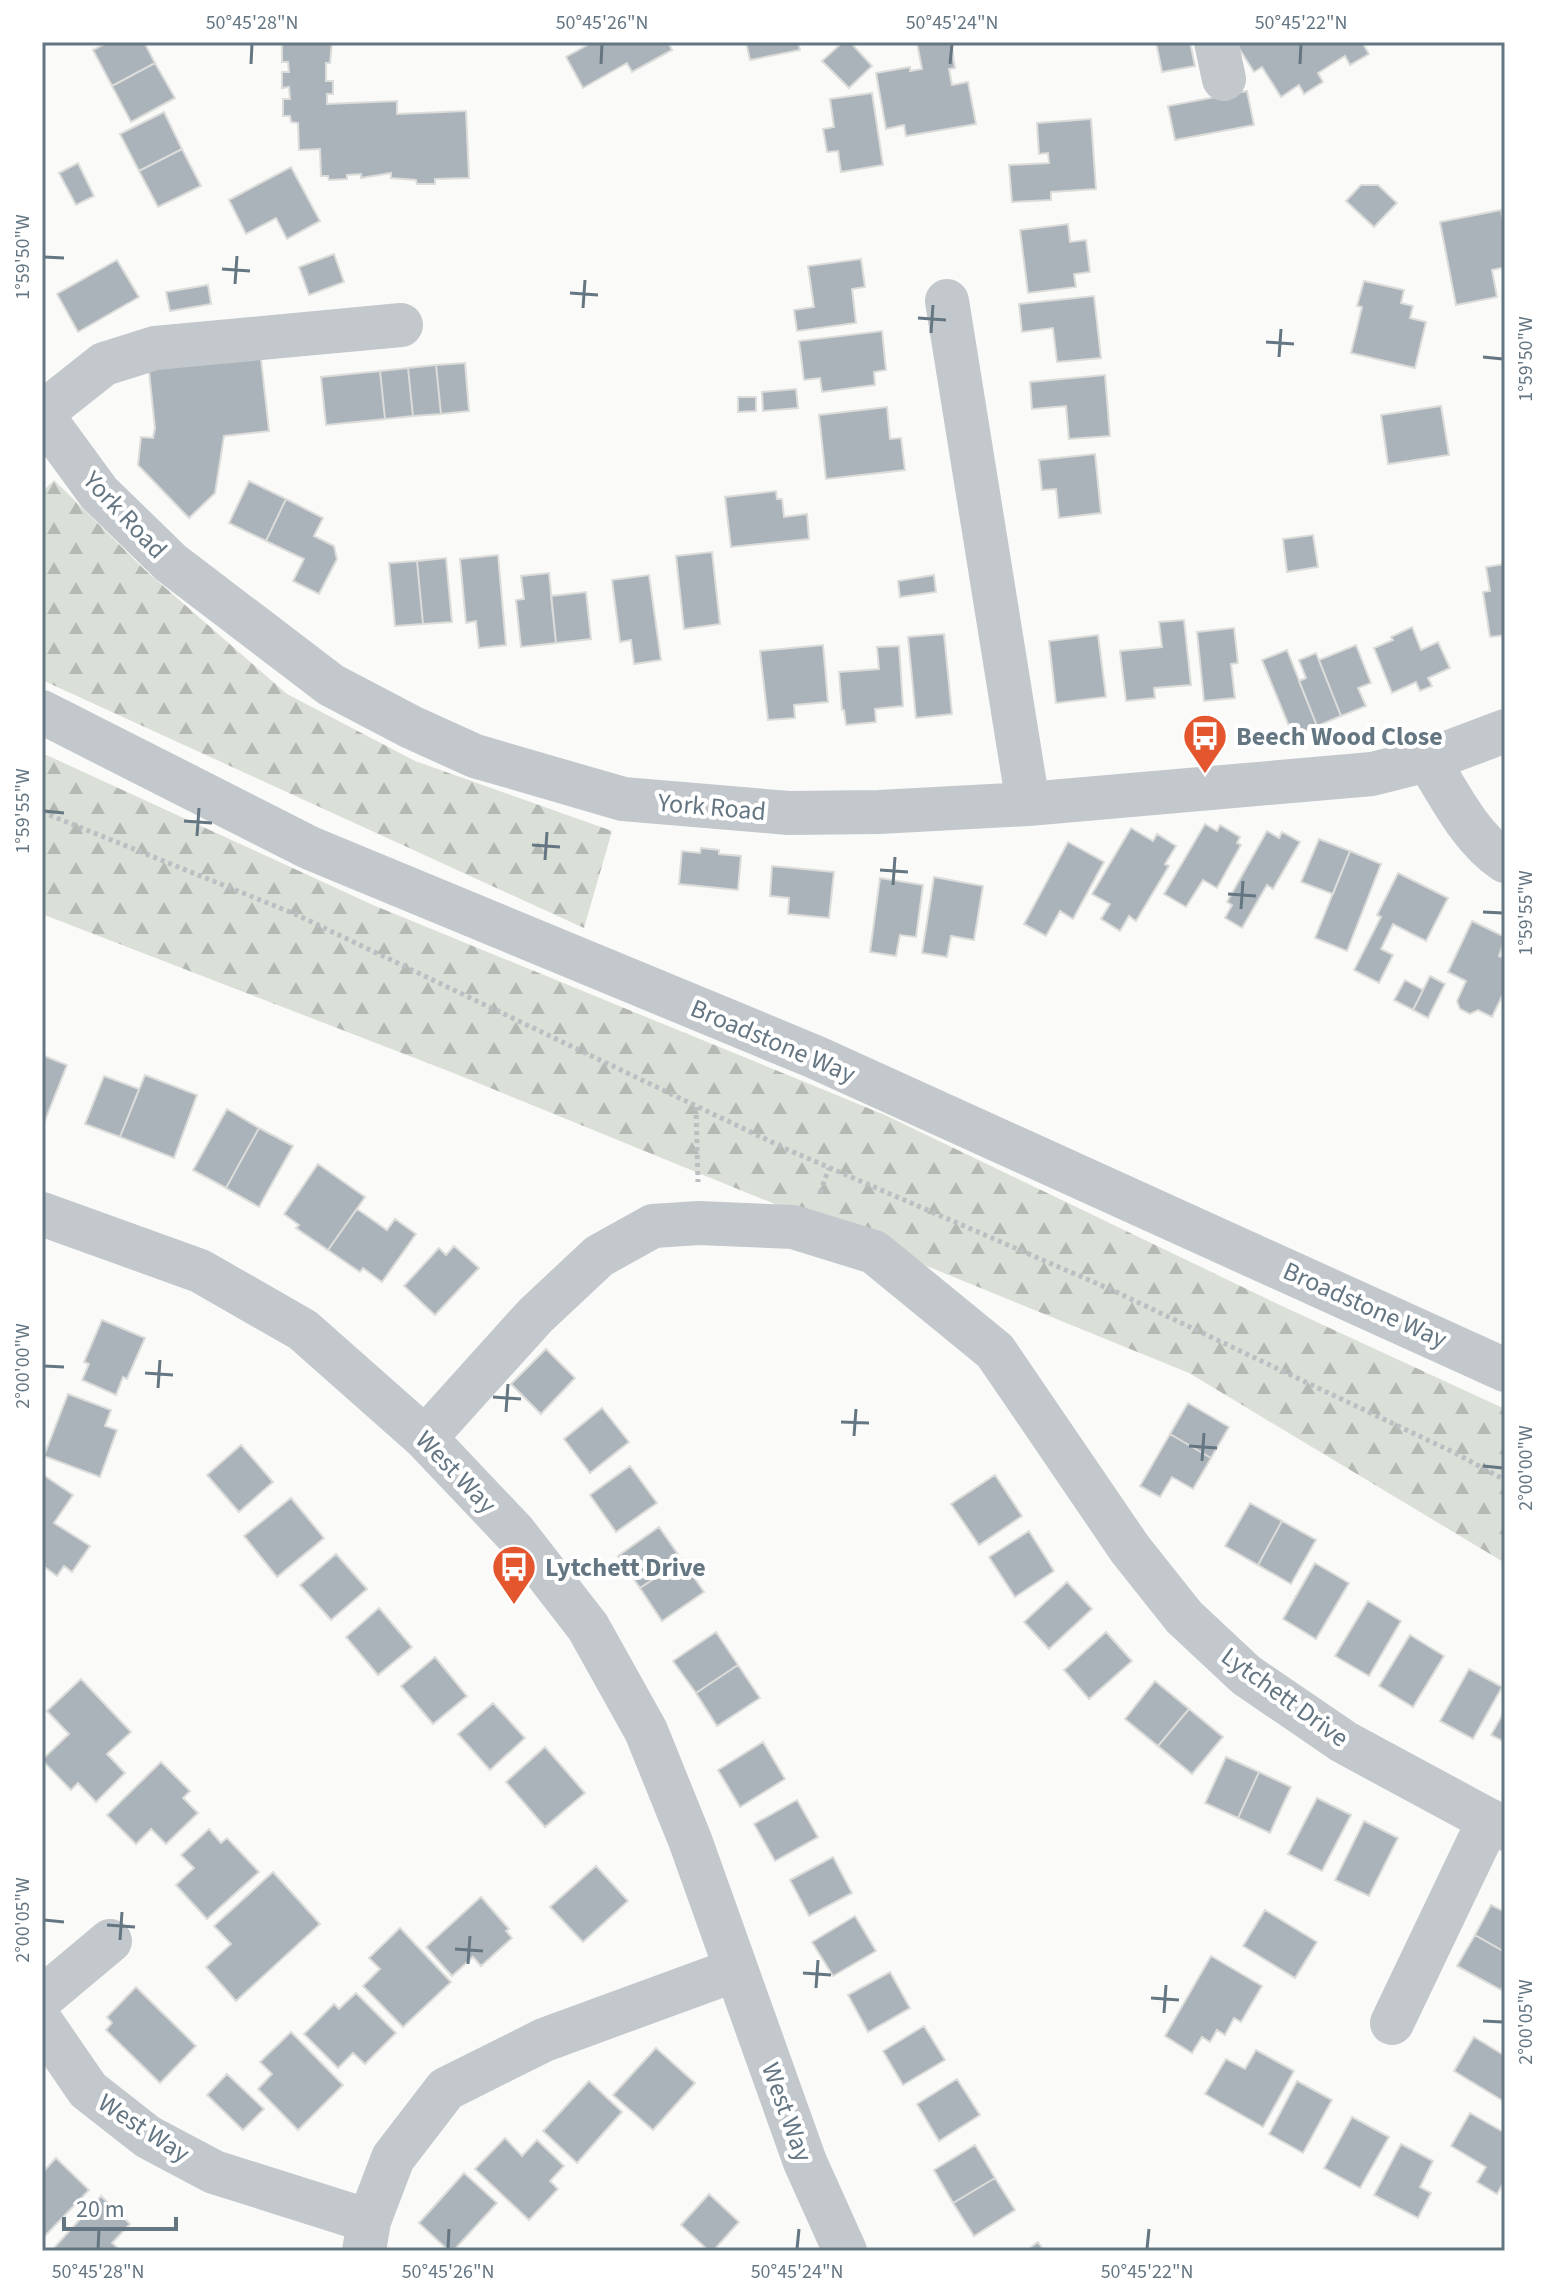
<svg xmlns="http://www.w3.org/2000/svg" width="1547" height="2293" viewBox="0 0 1547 2293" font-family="'Source Sans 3',sans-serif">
  <defs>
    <pattern id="forest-firs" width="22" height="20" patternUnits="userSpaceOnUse" patternTransform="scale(2)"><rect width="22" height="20" fill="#dadfd7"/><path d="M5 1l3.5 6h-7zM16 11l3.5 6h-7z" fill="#b4b9b4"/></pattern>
  </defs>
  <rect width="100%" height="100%" fill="#fafaf8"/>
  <path fill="url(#forest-firs)" d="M54 480 145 570 287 694 415 761 612 831 584 928 42 680V492Z
    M42 753 373 905 885 1115 1282 1306 1505 1409V1563L1189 1373 451 1072 42 914Z"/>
  <path fill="#aab3b9" stroke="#dcdcda" stroke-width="2" d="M108 42H144L155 63 112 86 93 50Z
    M282 42H332L330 63H326V81H333V94H327V104L397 101V114L466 111 469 178 435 179V184H417L416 180 391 178V173L361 178V174L347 175V179L329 180 328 176H321L320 149 299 150 298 123 291 122 290 116H283V99H290L289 87 282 88V72H289L288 62H282Z
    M593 42H668L672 50 632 72 627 63 583 88 566 57Z
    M746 42H798L800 50 750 60Z
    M843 42H850L872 66 849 88 822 61Z
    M951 42 955 68 949 69 952 85 968 82 976 124 906 136 904 125 886 129 876 73 910 67V71L922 69 917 43Z
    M1156 42H1190L1195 66 1162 72Z
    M1235 42H1367L1363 44 1369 54 1350 65 1345 56 1318 73 1323 82 1304 94 1299 85 1281 97 1262 67 1254 72Z
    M155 63 175 98 131 122 112 86Z
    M1247 91 1254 125 1175 140 1168 106Z
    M872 93 883 165 841 172 838 151 827 152 823 129 834 127 830 99Z
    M164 112 182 149 139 171 120 134Z
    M1091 119 1096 189 1051 192V200L1012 202 1009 165 1049 163 1048 153 1039 154 1037 123Z
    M182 149 201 186 158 207 139 171Z
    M78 163 94 196 76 205 59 173Z
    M291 167 320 221 287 239 276 218 246 234 229 200Z
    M1361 185H1378L1397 203 1374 227 1346 201Z
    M1501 210 1503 220 1505 219V267L1492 270 1497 297 1456 305 1440 222Z
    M1068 224 1070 242 1086 240 1090 272 1074 274 1076 287 1028 293 1020 230Z
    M334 254 344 282 309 295 299 267Z
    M861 259 865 287 852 289 856 323 797 331 794 310 814 307 808 266Z
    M117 260 139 297 78 332 57 294Z
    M1364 281 1404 290 1401 303 1413 306 1410 318 1426 322 1415 368 1351 353 1362 307 1357 306Z
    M208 285 211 304 170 311 166 292Z
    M1094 296 1101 358 1057 362 1053 328 1022 332 1019 304Z
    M882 331 886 370 874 372 875 385 822 392 820 378 804 380 799 341Z
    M260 350 269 431 224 436 215 493 189 518 138 465 141 437 153 438 155 428 148 362Z
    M465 363 469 411 441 414 436 365Z
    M436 365 441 414 413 416 408 368Z
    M408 368 413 416 385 419 380 371Z
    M380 371 385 419 326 425 321 377Z
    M1105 375 1110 436 1069 439 1066 406 1032 409 1030 382Z
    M796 389 798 408 763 411 762 392Z
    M738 397H756V411L738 412Z
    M1441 406 1449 455 1388 464 1381 415Z
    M887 407 890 439 901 438 905 470 826 479 819 415Z
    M1095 454 1101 513 1059 518 1056 489 1042 490 1039 460Z
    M249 481 286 499 266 541 229 523Z
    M776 491 777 499H782L784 517 807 514 809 539 731 547 725 497Z
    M286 499 323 518 314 536 334 546 337 559 319 594 293 581 304 559 266 541Z
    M1313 535 1318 567 1287 572 1283 539Z
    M712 552 720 624 684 629 676 556Z
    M498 555 506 645 479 648 476 621 466 623 460 559Z
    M446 558 452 622 423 624 417 561Z
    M417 561 423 624 395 626 389 563Z
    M1505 564V635L1490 637 1483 592 1490 591 1486 567Z
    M549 573 556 643 521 647 516 600 524 599 521 576Z
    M649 575 661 660 634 664 631 640 620 642 612 580Z
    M934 575 936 592 900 597 898 581Z
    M586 592 591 639 556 643 551 596Z
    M1184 620 1191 685 1154 688 1155 698 1126 701 1120 651 1162 647 1159 622Z
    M1412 627 1421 650 1438 642 1450 668 1428 678 1432 686 1420 691 1416 682 1392 693 1374 648 1393 640 1391 637Z
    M1234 628 1238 663 1231 664 1235 698 1204 701 1197 632Z
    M944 634 952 714 916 718 908 637Z
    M1098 635 1106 697 1056 703 1049 641Z
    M823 645 828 702 794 705 795 718 768 720 760 651Z
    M1356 645 1371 683 1358 688 1366 706 1341 716 1319 660Z
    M899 646 903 706 875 709 876 722 846 725 844 710H842L839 672 879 669 877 647Z
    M1287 650 1317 726 1293 736 1262 660Z
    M1316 653 1341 716 1317 726 1299 681 1306 678 1299 660Z
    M1205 824 1217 831 1220 825 1240 837 1237 843 1241 845 1217 888 1203 880 1186 907 1164 894Z
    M1131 828 1153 841 1157 834 1176 846 1165 864 1169 866 1136 921 1129 916 1120 931 1101 919 1110 904 1092 894Z
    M1267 831 1279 838 1282 832 1300 842 1273 889 1267 885 1242 928 1225 918 1232 905 1227 902Z
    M1319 839 1350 851 1333 894 1301 882Z
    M1068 842 1104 862 1073 919 1060 911 1046 936 1024 924Z
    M701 848 719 850V854L741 856 738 890 679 884 682 851 700 853Z
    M1350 851 1381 864 1347 951 1315 938Z
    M772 866 834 872 829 918 788 914 789 898 770 896Z
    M1398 873 1448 898 1426 941 1393 924 1381 949 1393 955 1379 983 1354 970 1381 917 1377 915Z
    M934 877 983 886 974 940 951 936 947 957 922 953Z
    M880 878 923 885 916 937 900 935 896 956 870 952Z
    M1472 921 1505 937 1499 956 1505 959V990L1492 1017 1478 1010 1470 1014 1460 1009 1457 1001 1466 981 1448 972Z
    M1430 976 1445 984 1428 1018 1413 1010Z
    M1405 980 1423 990 1413 1010 1394 1000Z
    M42 1055 67 1065 44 1123 42 1122Z
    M145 1075 197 1095 174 1158 120 1137Z
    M104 1076 139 1089 120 1137 85 1124Z
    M227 1109 259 1128 226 1188 193 1170Z
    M259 1128 293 1146 259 1207 226 1188Z
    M318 1164 365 1197 328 1250 296 1228 299 1225 284 1214Z
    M357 1209 387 1230 395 1219 416 1234 382 1282 363 1268 360 1272 328 1250Z
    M454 1246 479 1268 435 1315 404 1286 439 1248 446 1255Z
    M102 1320 145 1338 127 1379 123 1377 116 1395 82 1380 89 1364 84 1362Z
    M546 1349 575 1378 541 1414 511 1384Z
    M68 1394 111 1410 105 1426 117 1430 100 1477 44 1456Z
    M1188 1403 1229 1427 1211 1458 1170 1434Z
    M602 1408 629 1442 590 1473 564 1439Z
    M1170 1434 1211 1458 1193 1489 1172 1477 1160 1497 1140 1486Z
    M241 1445 273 1482 239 1512 207 1475Z
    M630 1466 657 1503 616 1532 590 1495Z
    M42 1474 73 1495 54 1523 90 1546 72 1572 64 1566 57 1576 42 1565Z
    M995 1475 1022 1516 979 1545 951 1504Z
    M291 1498 324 1538 277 1577 244 1536Z
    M1250 1503 1282 1521 1258 1565 1225 1546Z
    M1282 1521 1316 1540 1291 1584 1258 1565Z
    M659 1527 682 1560 640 1588 618 1556Z
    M1029 1531 1054 1571 1015 1597 989 1557Z
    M336 1554 367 1589 331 1620 300 1585Z
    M682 1560 704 1592 662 1621 640 1588Z
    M1315 1563 1349 1583 1316 1639 1283 1619Z
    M1067 1582 1092 1609 1049 1649 1024 1622Z
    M1368 1601 1401 1621 1369 1676 1335 1656Z
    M379 1608 412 1647 378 1675 346 1637Z
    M716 1632 738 1665 696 1693 673 1661Z
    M1106 1632 1132 1661 1089 1699 1064 1670Z
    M1410 1635 1444 1656 1413 1707 1379 1686Z
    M435 1657 467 1696 433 1724 401 1686Z
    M738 1665 760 1698 717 1726 696 1693Z
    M1469 1669 1502 1687 1473 1739 1440 1721Z
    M81 1679 131 1732 107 1754 125 1773 96 1802 78 1783 71 1790 42 1760 69 1734 47 1711Z
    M1155 1681 1189 1709 1158 1746 1125 1719Z
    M493 1703 525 1738 490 1770 458 1734Z
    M1189 1709 1223 1737 1192 1774 1158 1746Z
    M1505 1710V1742L1491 1735Z
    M763 1742 785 1779 740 1807 718 1770Z
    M545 1747 585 1793 545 1827 506 1782Z
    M1226 1757 1259 1772 1238 1818 1205 1803Z
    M161 1762 190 1791 183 1798 198 1813 166 1844 151 1829 136 1844 107 1815Z
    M1259 1772 1291 1787 1270 1833 1238 1818Z
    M1317 1798 1351 1815 1322 1871 1288 1854Z
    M797 1800 818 1837 775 1861 754 1824Z
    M1364 1821 1398 1838 1369 1896 1335 1880Z
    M209 1829 221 1843 227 1838 259 1872 207 1919 176 1885 194 1868 181 1855Z
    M833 1857 852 1893 809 1916 790 1880Z
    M596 1866 628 1901 583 1942 550 1907Z
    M273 1872 320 1924 236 2001 206 1967 231 1944 214 1926Z
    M481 1897 509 1929 506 1931 512 1938 481 1966 473 1957 452 1976 426 1947Z
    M1491 1905 1505 1912V1952L1475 1935Z
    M1265 1910 1317 1942 1295 1978 1243 1946Z
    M855 1916 876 1951 833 1976 812 1942Z
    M400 1928 451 1982 403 2027 363 1986 380 1969 369 1958Z
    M1475 1935 1505 1952V1982L1501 1990 1457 1966Z
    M1211 1956 1262 1986 1241 2022 1234 2018 1225 2035 1217 2030 1210 2042 1202 2037 1192 2053 1165 2036Z
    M890 1972 910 2008 868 2032 848 1995Z
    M136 1987 196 2046 160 2083 106 2030 112 2023 107 2017Z
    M356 1993 396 2033 365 2064 353 2053 338 2068 304 2034 334 2004 339 2009Z
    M924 2026 945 2060 903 2085 883 2051Z
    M291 2032 343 2085 298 2130 258 2089 272 2074 260 2062Z
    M1474 2037 1505 2056V2102L1454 2071Z
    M656 2048 695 2083 653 2130 613 2095Z
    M1256 2050 1294 2071 1263 2127 1205 2094 1226 2059 1245 2069Z
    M227 2074 264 2109 243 2130 207 2095Z
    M957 2079 980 2115 939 2141 917 2104Z
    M589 2081 622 2112 577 2163 543 2131Z
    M1297 2081 1332 2100 1303 2153 1269 2134Z
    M1470 2113 1505 2133V2180L1497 2194 1477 2182 1486 2167 1451 2146Z
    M1352 2117 1389 2137 1360 2188 1324 2168Z
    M505 2138 522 2156 537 2140 564 2166 550 2181 558 2189 529 2220 475 2169Z
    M1401 2144 1433 2161 1420 2187 1431 2193 1418 2218 1374 2195Z
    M975 2145 995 2178 953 2203 934 2170Z
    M56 2158 89 2190 42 2239V2173Z
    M464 2173 497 2203 453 2251H449L419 2223Z
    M995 2178 1015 2210 974 2236 953 2203Z
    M709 2194 739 2222 713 2251H709L681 2225Z
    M101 2196 130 2224 112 2243 121 2251H56L53 2249Z
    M1038 2242 1044 2251H1026Z"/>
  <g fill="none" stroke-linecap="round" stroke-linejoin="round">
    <path stroke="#bbbfc2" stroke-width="5" stroke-dasharray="4 4" stroke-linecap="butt" d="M42 812 295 914 784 1148 1112 1290 1457 1454 1505 1480
      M696 1107 698 1182
      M820 1193 829 1168"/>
    <path stroke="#c3c8cc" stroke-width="44" d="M1216 42 1224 79
      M947 301 1028 804
      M42 413 104 364 155 348 401 325
      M42 415 99 493 171 563 331 685 411 727 475 756 623 799 789 813 879 812 1028 804 1372 774 1428 760 1505 731
      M42 712 310 848 815 1057 1505 1370
      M1428 760C1449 794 1471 839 1505 861
      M42 1214 200 1271 303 1330 425 1438 515 1533 588 1627 646 1731 690 1840 805 2162 845 2251
      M425 1438 535 1316 599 1256 653 1226 699 1223 793 1227 874 1252 995 1351 1130 1549 1184 1617 1246 1675 1344 1742 1505 1829
      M42 1998 110 1941
      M42 2023 88 2090 148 2137 214 2172 369 2221
      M1392 2023 1489 1820
      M364 2251 369 2221 393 2158 446 2089 544 2040 735 1970"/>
  </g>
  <path fill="none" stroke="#657683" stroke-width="3" d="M251 64 252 44M601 64 602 44M950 64 952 44M1300 64 1301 44M44 257 64 258M222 269 250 271M235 284 237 256M570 293 598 295M583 308 585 280M918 318 946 320M931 333 933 305M1266 342 1294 344M1279 357 1281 329M1483 357 1503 359M44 811 64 813M184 821 212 823M197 836 199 808M532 845 560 847M545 860 547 832M880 870 908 872M893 885 895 857M1228 894 1256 896M1241 909 1243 881M1483 912 1503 913M44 1366 64 1367M145 1373 173 1375M158 1388 160 1360M493 1397 521 1399M506 1412 508 1384M841 1422 869 1423M854 1436 856 1409M1189 1446 1217 1448M1202 1461 1204 1433M1483 1466 1503 1468M44 1920 64 1922M107 1925 135 1927M120 1940 122 1912M455 1949 483 1951M468 1964 470 1936M803 1973 831 1975M816 1988 818 1960M1151 1998 1179 2000M1164 2013 1166 1985M1483 2021 1503 2022M98 2249 99 2229M448 2249 449 2229M797 2249 799 2229M1147 2249 1149 2229"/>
  <defs>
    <g id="bus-pin" transform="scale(2.3)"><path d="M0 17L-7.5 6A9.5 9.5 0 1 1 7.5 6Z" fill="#e4572e" stroke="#fff"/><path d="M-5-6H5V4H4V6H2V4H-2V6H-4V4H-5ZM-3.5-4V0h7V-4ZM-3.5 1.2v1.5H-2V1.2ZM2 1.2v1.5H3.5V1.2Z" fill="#fff"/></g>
  </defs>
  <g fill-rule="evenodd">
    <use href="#bus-pin" x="1205" y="736"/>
    <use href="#bus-pin" x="514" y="1567"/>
  </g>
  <g text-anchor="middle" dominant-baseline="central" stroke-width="8" stroke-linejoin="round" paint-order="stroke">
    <g font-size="26" fill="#657683" stroke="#fff">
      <text transform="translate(125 515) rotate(47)">York Road</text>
      <text transform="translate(712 807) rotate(5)">York Road</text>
      <text transform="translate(773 1041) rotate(23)">Broadstone Way</text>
      <text transform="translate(1365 1305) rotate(24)">Broadstone Way</text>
      <text transform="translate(456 1472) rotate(46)">West Way</text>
      <text transform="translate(1285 1697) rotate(36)">Lytchett Drive</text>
      <text transform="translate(787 2112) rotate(70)">West Way</text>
      <text transform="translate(144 2128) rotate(33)">West Way</text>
    </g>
    <g font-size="26" font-weight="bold" fill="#657683" stroke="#fff" text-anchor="start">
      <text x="1236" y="736">Beech Wood Close</text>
      <text x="545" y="1567">Lytchett Drive</text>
    </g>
  </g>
  <rect width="1547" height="2293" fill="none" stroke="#ffffff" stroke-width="88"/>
  <path d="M64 2217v12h112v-12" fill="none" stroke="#657683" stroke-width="4"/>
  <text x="76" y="2217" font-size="24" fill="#657683" stroke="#ffffff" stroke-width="6" paint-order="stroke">20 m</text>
  <rect x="44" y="44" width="1459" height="2205" fill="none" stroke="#657683" stroke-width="3"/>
  <g font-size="20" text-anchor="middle" fill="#657683">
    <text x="252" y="29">50°45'28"N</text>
    <text x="602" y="29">50°45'26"N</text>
    <text x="952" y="29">50°45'24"N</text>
    <text x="1301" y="29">50°45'22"N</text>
    <text transform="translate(22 257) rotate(-90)" y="7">1°59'50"W</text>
    <text transform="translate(1525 359) rotate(-90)" y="7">1°59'50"W</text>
    <text transform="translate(22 811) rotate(-90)" y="7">1°59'55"W</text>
    <text transform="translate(1525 913) rotate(-90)" y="7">1°59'55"W</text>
    <text transform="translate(22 1366) rotate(-90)" y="7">2°00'00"W</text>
    <text transform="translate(1525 1468) rotate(-90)" y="7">2°00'00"W</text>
    <text transform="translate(22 1920) rotate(-90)" y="7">2°00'05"W</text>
    <text transform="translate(1525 2022) rotate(-90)" y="7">2°00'05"W</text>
    <text x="98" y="2278">50°45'28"N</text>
    <text x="448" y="2278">50°45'26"N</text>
    <text x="797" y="2278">50°45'24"N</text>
    <text x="1147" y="2278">50°45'22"N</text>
  </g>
</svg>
